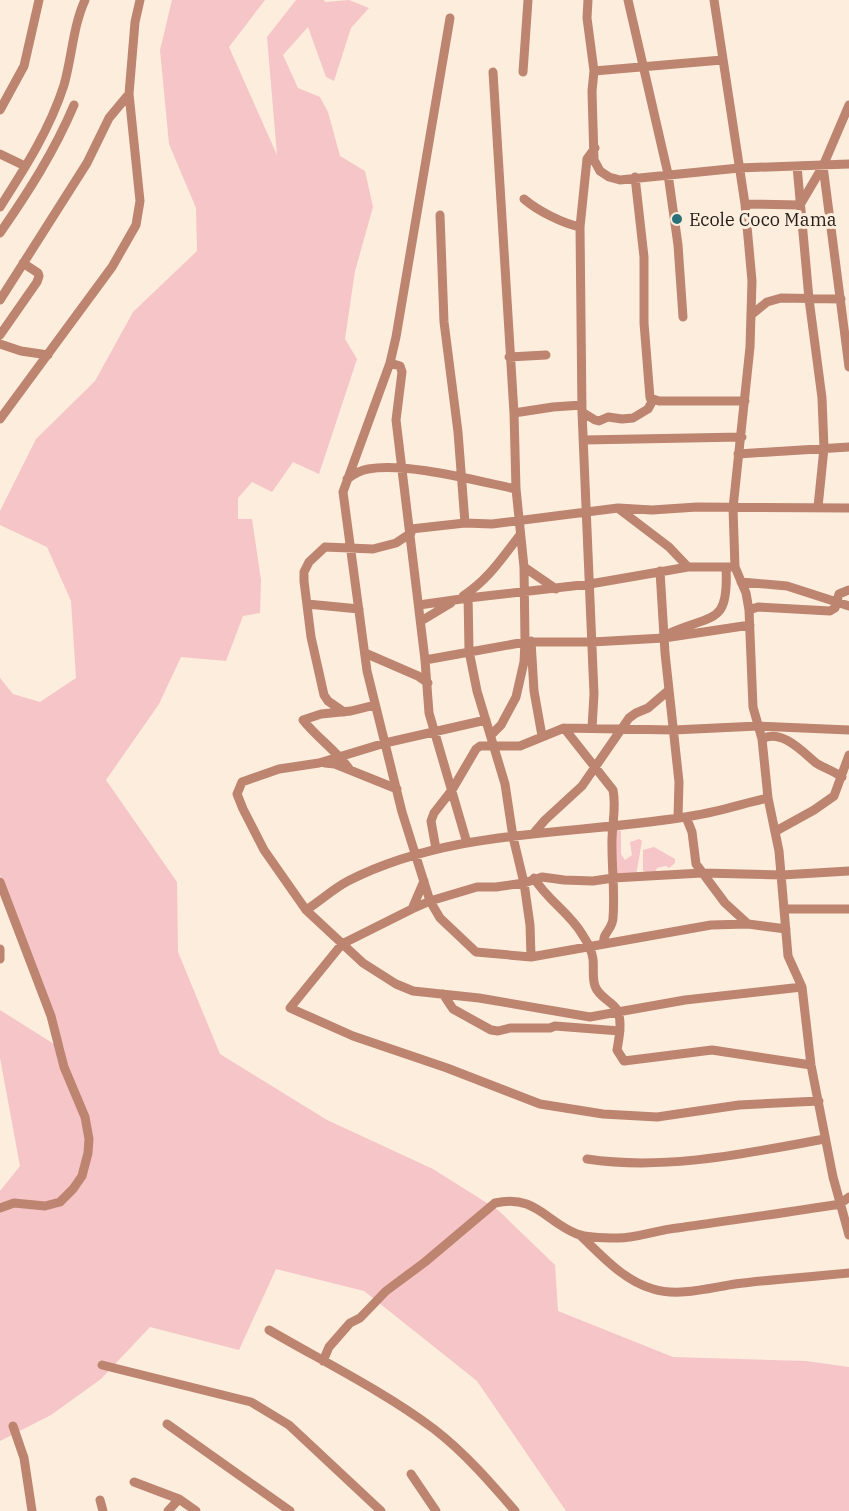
<svg xmlns="http://www.w3.org/2000/svg" width="849" height="1511" viewBox="0 0 849 1511" font-family="'IBM Plex Serif',serif">
  <rect width="100%" height="100%" fill="#fceddd"/>
  <path fill="#f6c5c8" d="M172 0H265L229 47 277 155 267 37 296 0H324L325 2 349 0 369 8 351 28 334 81 326 77 308 27 283 55 298 88 320 97 328 112 340 156 365 171 373 207 355 271 345 339 357 359 319 474 293 462 272 492 252 482 238 498V519H252L261 580 260 613 243 616 226 661 181 657 159 704 106 780 177 882 178 952 220 1054 327 1120 433 1169 498 1210 555 1265 558 1311 673 1357 806 1361 849 1367V1511H566L477 1381 364 1291 276 1269 239 1350 150 1327 101 1379 51 1415 0 1441V1191L20 1166 0 1058V1010L65 1051 0 875V678L13 694 40 702 76 678 71 601 47 547 0 525V511L36 439 95 381 133 312 197 251 196 208 169 144 160 50Z
    M614 829 621 831V854L625 860 632 855 630 842 639 839 642 841 636 875 616 876Z
    M654 847 675 859V863L669 868 666 866 657 868 654 874H646L643 870V850Z"/>
  <g fill="none" stroke-linecap="round" stroke-linejoin="round">
    <path stroke="#bd846f" stroke-width="9" d="M588 0 587 18 594 71 592 91 594 160 600 171 609 177 620 180 739 168 849 164
      M628 0 668 174 678 245 683 317
      M714 0 745 204 752 281 750 347 733 508 735 567 746 593 749 610 753 707 762 739 768 798 779 851 788 956 802 987 811 1065 833 1177 849 1235
      M450 18 396 337 390 363 343 492 367 671 402 812 430 901 440 918 476 952 531 957 711 925 748 924 786 929
      M594 71 722 60
      M523 72 528 0
      M0 110 24 66 39 0
      M0 154 25 166
      M797 166 809 299 822 398 824 448 818 507
      M823 166 849 367
      M635 177 644 257V323L650 398 659 401H745
      M524 199C538 211 562 223 580 227
      M745 204 800 205 823 166 849 105
      M0 207C25 168 50 129 64 85 72 57 73 26 85 0
      M440 215 444 322 458 432 465 523
      M0 233C29 191 54 152 74 105
      M0 300 87 163 109 118 129 94
      M751 315 767 302 781 298 841 299
      M0 335 37 282 39 276 38 273 23 263
      M0 344 21 351 48 355
      M509 357 546 355
      M390 363 400 366 402 372 396 420 425 660 429 713 467 843
      M582 412 595 420 599 421 608 417 622 419 633 418 648 409 653 400
      M514 413 553 407 582 405
      M0 419 112 267 136 225 140 201 129 94 135 22 140 0
      M584 440 742 437
      M738 454 849 447
      M347 479C354 474 360 470 368 469 407 462 476 481 516 489
      M619 509 669 547 688 567
      M411 529 465 523 492 524 618 508 652 510 697 507 849 508
      M524 567 556 589
      M660 571 665 653 679 782 678 817
      M741 582 787 586 849 606
      M468 593 469 651 477 691 505 784 513 837 524 883 530 925 531 957
      M463 596C488 580 502 558 520 535
      M307 604 359 609
      M419 605 468 598 590 584 688 567H735
      M749 610 758 607 830 611 835 608 839 594 849 590
      M421 621 451 603
      M670 633C713 614 729 625 726 568
      M531 641 534 691 542 736
      M365 653 418 676 428 683
      M425 660 525 642H592L664 638 750 625
      M344 712 328 701 324 695 311 637 304 581V572L309 562 325 547 373 549 396 543 411 533
      M486 720 385 743 319 763 279 769 242 782 237 794 243 809 264 850 306 910 363 963 396 984 413 991 479 998 590 1017 685 1000 802 987
      M564 728 613 790C617 809 611 827 612 847 612 871 615 894 613 918 613 929 602 933 604 943
      M592 728 594 694 582 412 580 227 587 159 595 148
      M491 735 501 725 516 697 524 662 525 642 524 567 516 489 514 413 493 72
      M762 739C781 728 803 752 816 763 824 768 834 771 842 777
      M325 763 335 764 397 789
      M350 770C337 751 317 738 303 720L321 714 351 711 375 705
      M686 817 692 832 696 864 725 903 748 924
      M776 831 814 810 834 796 849 755
      M533 834 545 820 582 786 629 718 636 713 648 708 669 690
      M436 849 431 821 434 813 452 790 476 749 480 746H520L564 728 674 730 758 726 849 730
      M534 878C547 900 569 912 582 934 586 940 592 951 593 959 594 967 592 978 595 986 598 995 607 999 614 1006 624 1015 619 1038 617 1050L624 1061 712 1050 811 1065
      M0 882 51 1016 64 1067 85 1117 89 1139 88 1153 82 1176 73 1189 60 1202 45 1206 14 1203 0 1208
      M412 909 424 881
      M785 909H849
      M306 910C320 901 333 889 348 881 456 826 581 836 697 815 721 811 745 803 768 798
      M0 949V959
      M443 994 453 1009 491 1030 498 1031 510 1028H550L555 1026 620 1031
      M819 1101 739 1105 657 1117 603 1114 540 1104 447 1068 353 1036 290 1008 342 944 412 909 430 901 477 887H496L524 883 542 877 564 880 593 881 613 878 702 873 782 875 849 871
      M587 1159C666 1171 747 1153 825 1139
      M580 1235C601 1255 624 1281 653 1289 678 1297 709 1288 735 1284 773 1279 811 1277 849 1273
      M269 1330C324 1362 383 1391 434 1429 465 1453 490 1482 515 1511
      M323 1361 329 1347 350 1323 360 1318 386 1291 425 1262 495 1203C535 1194 545 1221 577 1234 588 1238 606 1238 618 1238 637 1238 657 1230 677 1228 731 1220 785 1213 840 1204L849 1197
      M102 1365 251 1402 289 1425 381 1511
      M167 1424 290 1511
      M13 1426 24 1458 32 1511
      M411 1474 436 1511
      M134 1482 179 1499 196 1511
      M100 1500 103 1511
      M168 1511 179 1499"/>
  </g>
  <circle fill="#287179" stroke="#fceddd" stroke-width="2" cx="677" cy="219" r="6"/>
  <g text-anchor="middle" dominant-baseline="central" stroke-width="6" stroke-linejoin="round" paint-order="stroke">
    <g font-size="18" fill="#211c17" stroke="#fceddd" text-anchor="start">
      <text x="689" y="219">Ecole Coco Mama</text>
    </g>
  </g>
</svg>
